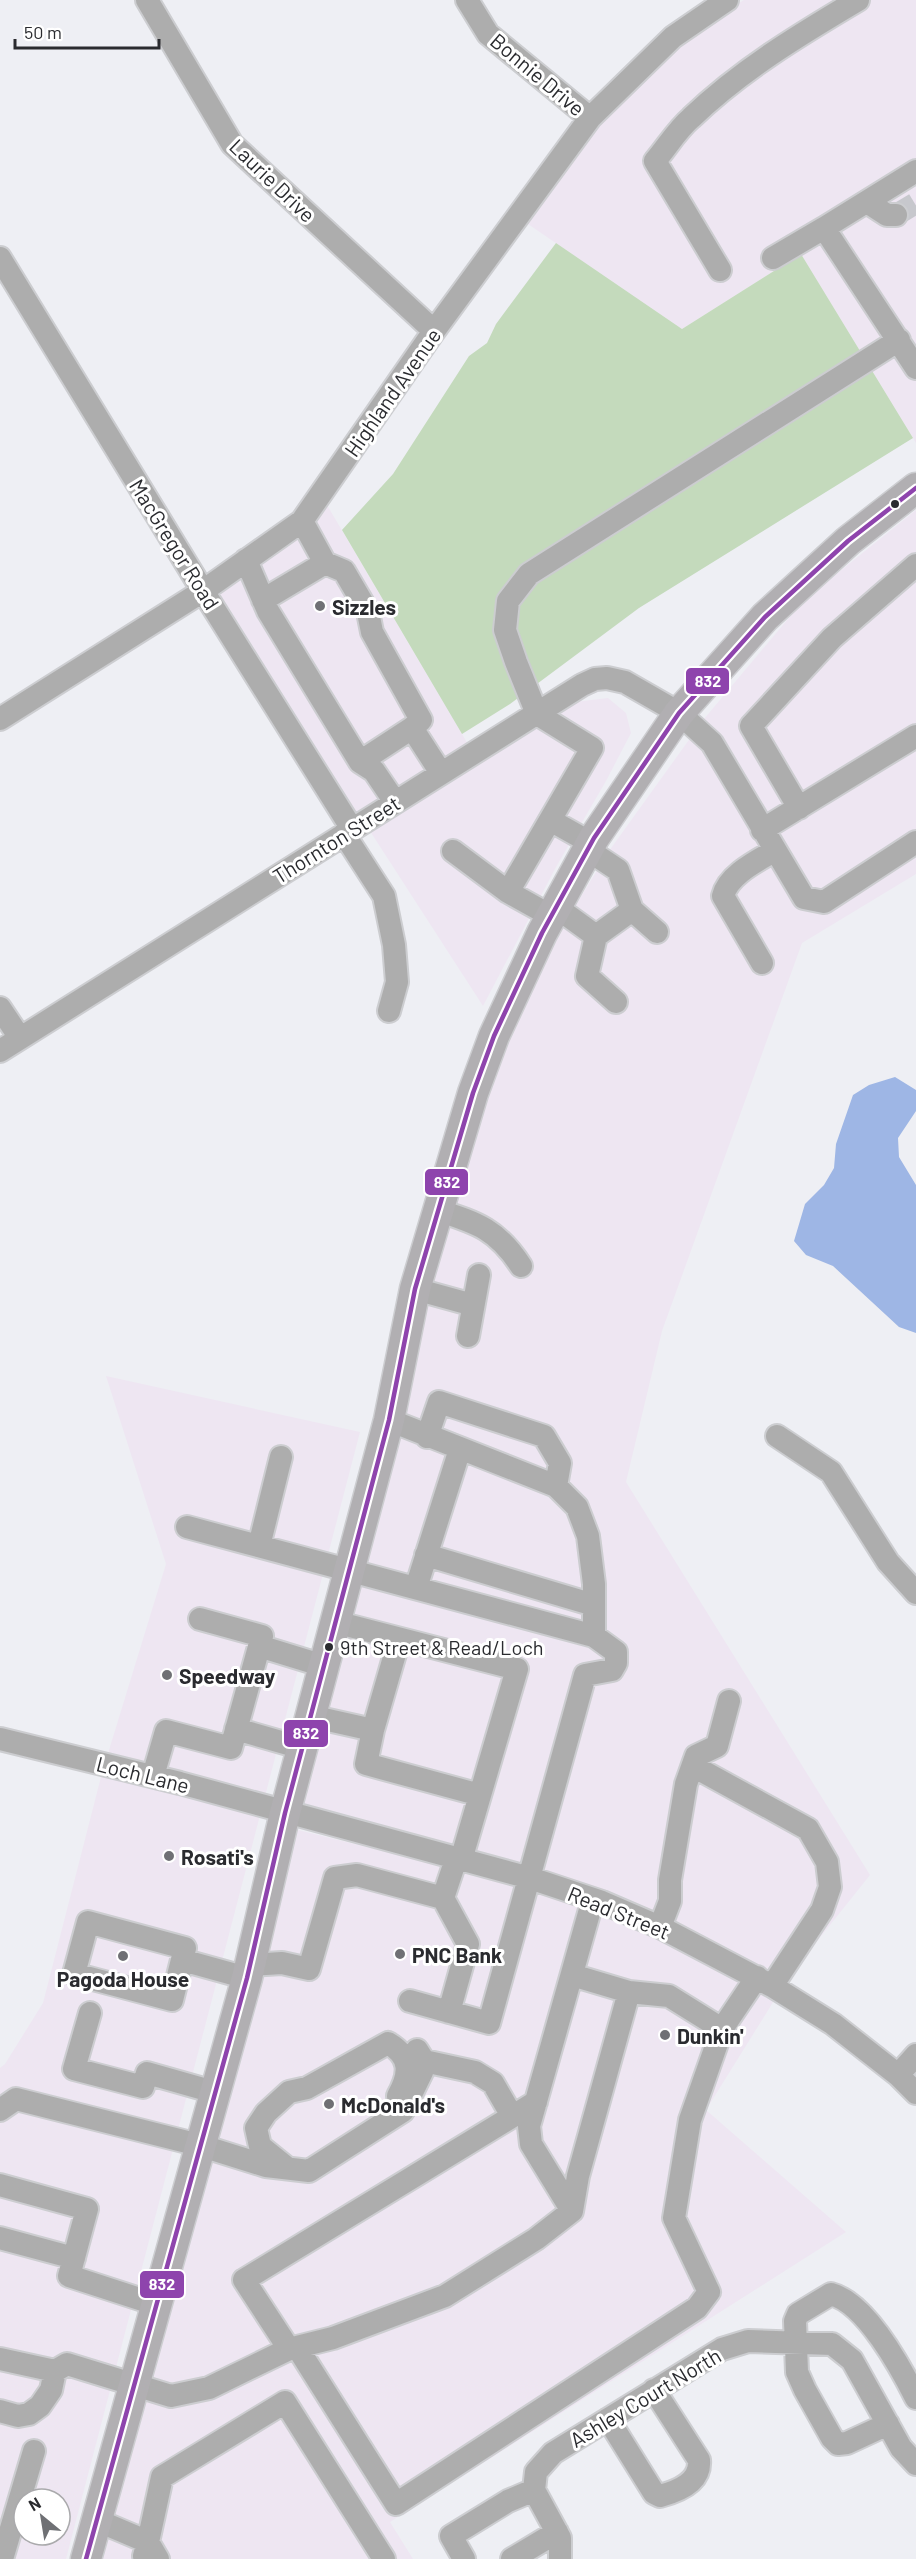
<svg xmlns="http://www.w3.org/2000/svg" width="916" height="2559" viewBox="0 0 916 2559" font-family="Barlow,sans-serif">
  <rect width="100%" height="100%" fill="#eeeff4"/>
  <path fill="#eee6f2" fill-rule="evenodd" d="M744 0H916V443L801 254 682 329 525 222 603 118 672 52 716 17Z
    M327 505 469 746 355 819 212 592Z
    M916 510V874L802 943 662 1331 626 1482 870 1875 782 1985 665 1917 297 1806 456 1189 499 1063 543 958 609 851 704 719 804 600Z
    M608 698 626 713 631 733 606 781 556 867 483 1006 368 828 567 703Z
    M106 1376 360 1432 66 2559H0V2068L5 2064 43 2003 102 1773 166 1564ZM24 2499H60V2535H24Z
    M290 1828 536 1889 644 1931 775 1999 706 2110 846 2232 390 2522 413 2559H99Z"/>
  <path fill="#c4dabc" d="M556 243 682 329 801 254 913 438 639 608 510 704 462 734 342 530 393 474 469 356 487 343 496 324Z"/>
  <path fill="#9eb6e5" d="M895 1077 916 1090V1111L898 1138 899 1157 916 1185V1333L899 1327 833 1266 806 1255 794 1241 805 1204 824 1185 834 1168 836 1144 853 1095 869 1085Z"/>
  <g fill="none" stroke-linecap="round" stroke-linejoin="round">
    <path stroke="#c7c8cd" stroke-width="22" stroke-dasharray="22 11" stroke-linecap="butt" d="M896 215 916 203"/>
    <g stroke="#cccdd0" stroke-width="26">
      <path id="minor" d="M147 0 232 144 434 331
        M467 0 488 34 590 118
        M916 171 824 228 916 368
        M867 202 887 215H896
        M0 258 203 591 352 829
        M773 258 824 228
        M720 270 655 161C667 147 677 130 691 118 741 70 799 35 858 0
        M246 560 268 611 360 762 374 771 395 802
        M325 563 344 571 368 612 372 632 421 720 412 728
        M263 600 325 563 302 521
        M0 719 203 591 302 521 434 331 590 118 673 37 727 0
        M360 762 412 728 441 773
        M799 808 751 726 832 638 916 565
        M550 820 591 843
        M762 830 916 736
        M344 834 384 896 394 945 397 982 389 1011
        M588 850 618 870 632 910 657 932
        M453 851 508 892 551 916
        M508 892 592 748 537 714 516 662 505 630 508 601 529 574 899 340
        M556 907 596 936
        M762 963 723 896C728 875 757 861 774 851
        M616 1002 587 976 596 936 632 910
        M0 1008 20 1038
        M0 1051 582 685 595 679 607 678 625 682 679 713 712 743 804 898 824 902 916 842
        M437 1210C477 1223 497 1229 521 1266
        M415 1289 473 1305
        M468 1336 479 1275
        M777 1436 831 1472 888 1562 916 1593
        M427 1437 439 1402 544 1436 560 1463 556 1486
        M187 1527 594 1636V1584L588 1536 577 1507 556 1486 389 1420
        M259 1546 281 1457
        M426 1555 594 1605
        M416 1588 460 1449
        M335 1622 517 1669 461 1860
        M399 1640 373 1730 366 1764 480 1795
        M259 1646 324 1666
        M310 1716 373 1730
        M236 1729 302 1748
        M0 1739 180 1783 530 1878 602 1902 660 1927 772 1986 833 2024 898 2075 916 2093
        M693 1766 808 1829 827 1862 830 1887 822 1910 772 1986
        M153 1776 166 1731 231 1748 262 1636 200 1619
        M443 1898 468 1944 449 2012
        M88 1922 185 1948 172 2000 74 1974Z
        M660 1927 670 1901V1880L686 1784 696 1756 717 1746 729 1701
        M182 1960 247 1978
        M250 1965 282 1963 309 1969 335 1878 357 1875 443 1898 456 1859
        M572 1975 629 1992 578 2176 572 2211
        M629 1992 669 1996 722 2029 757 1977
        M410 2001 489 2023 585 1675 612 1670 616 1663V1652L594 1636
        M90 2013 74 2069 143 2087 147 2073 214 2092
        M417 2050 424 2061 475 2072 493 2083 512 2116
        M898 2075 916 2055
        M0 2110 16 2099 199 2145 266 2166 309 2171 403 2111 422 2072 424 2061
        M286 2167 260 2146 256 2128 266 2113 289 2092 307 2088 388 2043C412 2057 410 2074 398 2096
        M0 2185 87 2209 69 2276 155 2304
        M0 2238 74 2258
        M297 2347 396 2504 697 2308 709 2292 674 2218 690 2120 722 2029
        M289 2349 244 2280 536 2102
        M0 2359 55 2371 67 2364 171 2396 209 2388 289 2349 333 2338 445 2296 536 2239 572 2211 531 2144 529 2126 593 1899
        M0 2411 18 2416 29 2414 40 2406 51 2390 55 2371
        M608 2419 654 2493 660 2496C679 2491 701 2482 699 2460L654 2390
        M888 2424 847 2443 838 2444 832 2438 805 2390 797 2372 795 2321 798 2314 831 2294C866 2303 901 2368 916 2398
        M96 2520 148 2542 144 2556
        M2 2559 34 2451
        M158 2559 148 2542 162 2477 285 2402 384 2559
        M464 2559 451 2536 508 2501 534 2490
        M512 2559 557 2532
        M560 2559V2538L534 2490 536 2472 553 2453 722 2349 748 2341 832 2344 852 2360 901 2448 916 2464"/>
    </g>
    <g stroke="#cccdd0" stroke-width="33">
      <path id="major" d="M86 2559 247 1978 285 1813 389 1420 415 1289 473 1093 494 1036 542 933 594 838 679 713 765 617 848 541 916 488"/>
    </g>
    <use href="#minor" stroke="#adadad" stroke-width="22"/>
    <use href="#major" stroke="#b1afb2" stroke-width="30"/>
    <g stroke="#fff" stroke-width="9">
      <path id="bus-1" d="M86 2559 247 1978 285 1813 389 1420 415 1289 473 1093 494 1036 542 933 594 838 679 713 765 617 848 541 916 488"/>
    </g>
    <use href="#bus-1" stroke="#8e44ad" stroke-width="4.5"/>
  </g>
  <g fill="#2a2b2f" stroke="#fff" stroke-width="2">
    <circle cx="895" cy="504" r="5"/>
    <circle cx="329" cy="1647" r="5"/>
  </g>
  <g fill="#6f7074" stroke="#fff" stroke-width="2">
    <circle cx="320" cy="606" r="6"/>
    <circle cx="167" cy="1675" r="6"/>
    <circle cx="169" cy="1856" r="6"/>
    <circle cx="400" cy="1954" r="6"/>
    <circle cx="123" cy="1956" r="6"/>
    <circle cx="665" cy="2035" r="6"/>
    <circle cx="329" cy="2104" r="6"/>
  </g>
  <g text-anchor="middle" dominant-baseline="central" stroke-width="6" stroke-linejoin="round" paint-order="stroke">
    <g font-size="20" fill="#2a2b2f" stroke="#fff" text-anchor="start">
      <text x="340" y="1647">9th Street &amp; Read/Loch</text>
    </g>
    <g font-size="21" fill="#2a2b2f" stroke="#fff">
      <text transform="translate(538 74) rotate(40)">Bonnie Drive</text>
      <text transform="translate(273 180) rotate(44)">Laurie Drive</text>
      <text transform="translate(392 392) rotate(-55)">Highland Avenue</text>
      <text transform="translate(175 544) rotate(58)">MacGregor Road</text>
      <text transform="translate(336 839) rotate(-32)">Thornton Street</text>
      <text transform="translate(143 1774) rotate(14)">Loch Lane</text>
      <text transform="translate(619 1912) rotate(22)">Read Street</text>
      <text transform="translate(645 2397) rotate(-31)">Ashley Court North</text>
    </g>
    <g font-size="21" font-weight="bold" fill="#2a2b2f" stroke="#fff" text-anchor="start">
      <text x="332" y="606">Sizzles</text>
      <text x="179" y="1675">Speedway</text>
      <text x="181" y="1856">Rosati's</text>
      <text x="412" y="1954">PNC Bank</text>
      <text x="123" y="1978" text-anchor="middle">Pagoda House</text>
      <text x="677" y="2035">Dunkin'</text>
      <text x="341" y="2104">McDonald's</text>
    </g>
  </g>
  <g stroke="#fff" stroke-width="2">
    <rect x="685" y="667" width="45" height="28" rx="6" fill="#8e44ad"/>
    <rect x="424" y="1168" width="45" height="28" rx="6" fill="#8e44ad"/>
    <rect x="283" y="1719" width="46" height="29" rx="6" fill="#8e44ad"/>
    <rect x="139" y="2270" width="46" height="29" rx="6" fill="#8e44ad"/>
  </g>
  <g font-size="16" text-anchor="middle" font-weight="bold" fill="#fff">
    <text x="708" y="687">832</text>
    <text x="447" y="1188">832</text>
    <text x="306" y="1739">832</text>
    <text x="162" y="2290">832</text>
  </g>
  <g transform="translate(42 2517) rotate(330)"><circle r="28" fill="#ffffff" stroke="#aaaaac" stroke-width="1.5"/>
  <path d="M0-4.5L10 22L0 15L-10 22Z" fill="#6f7074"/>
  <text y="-9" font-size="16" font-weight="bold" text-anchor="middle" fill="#2a2b2f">N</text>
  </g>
  <path d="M15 39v9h144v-9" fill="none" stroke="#2a2b2f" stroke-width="3"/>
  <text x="24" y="39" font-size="18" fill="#2a2b2f" stroke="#ffffff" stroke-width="4.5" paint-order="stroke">50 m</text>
</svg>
